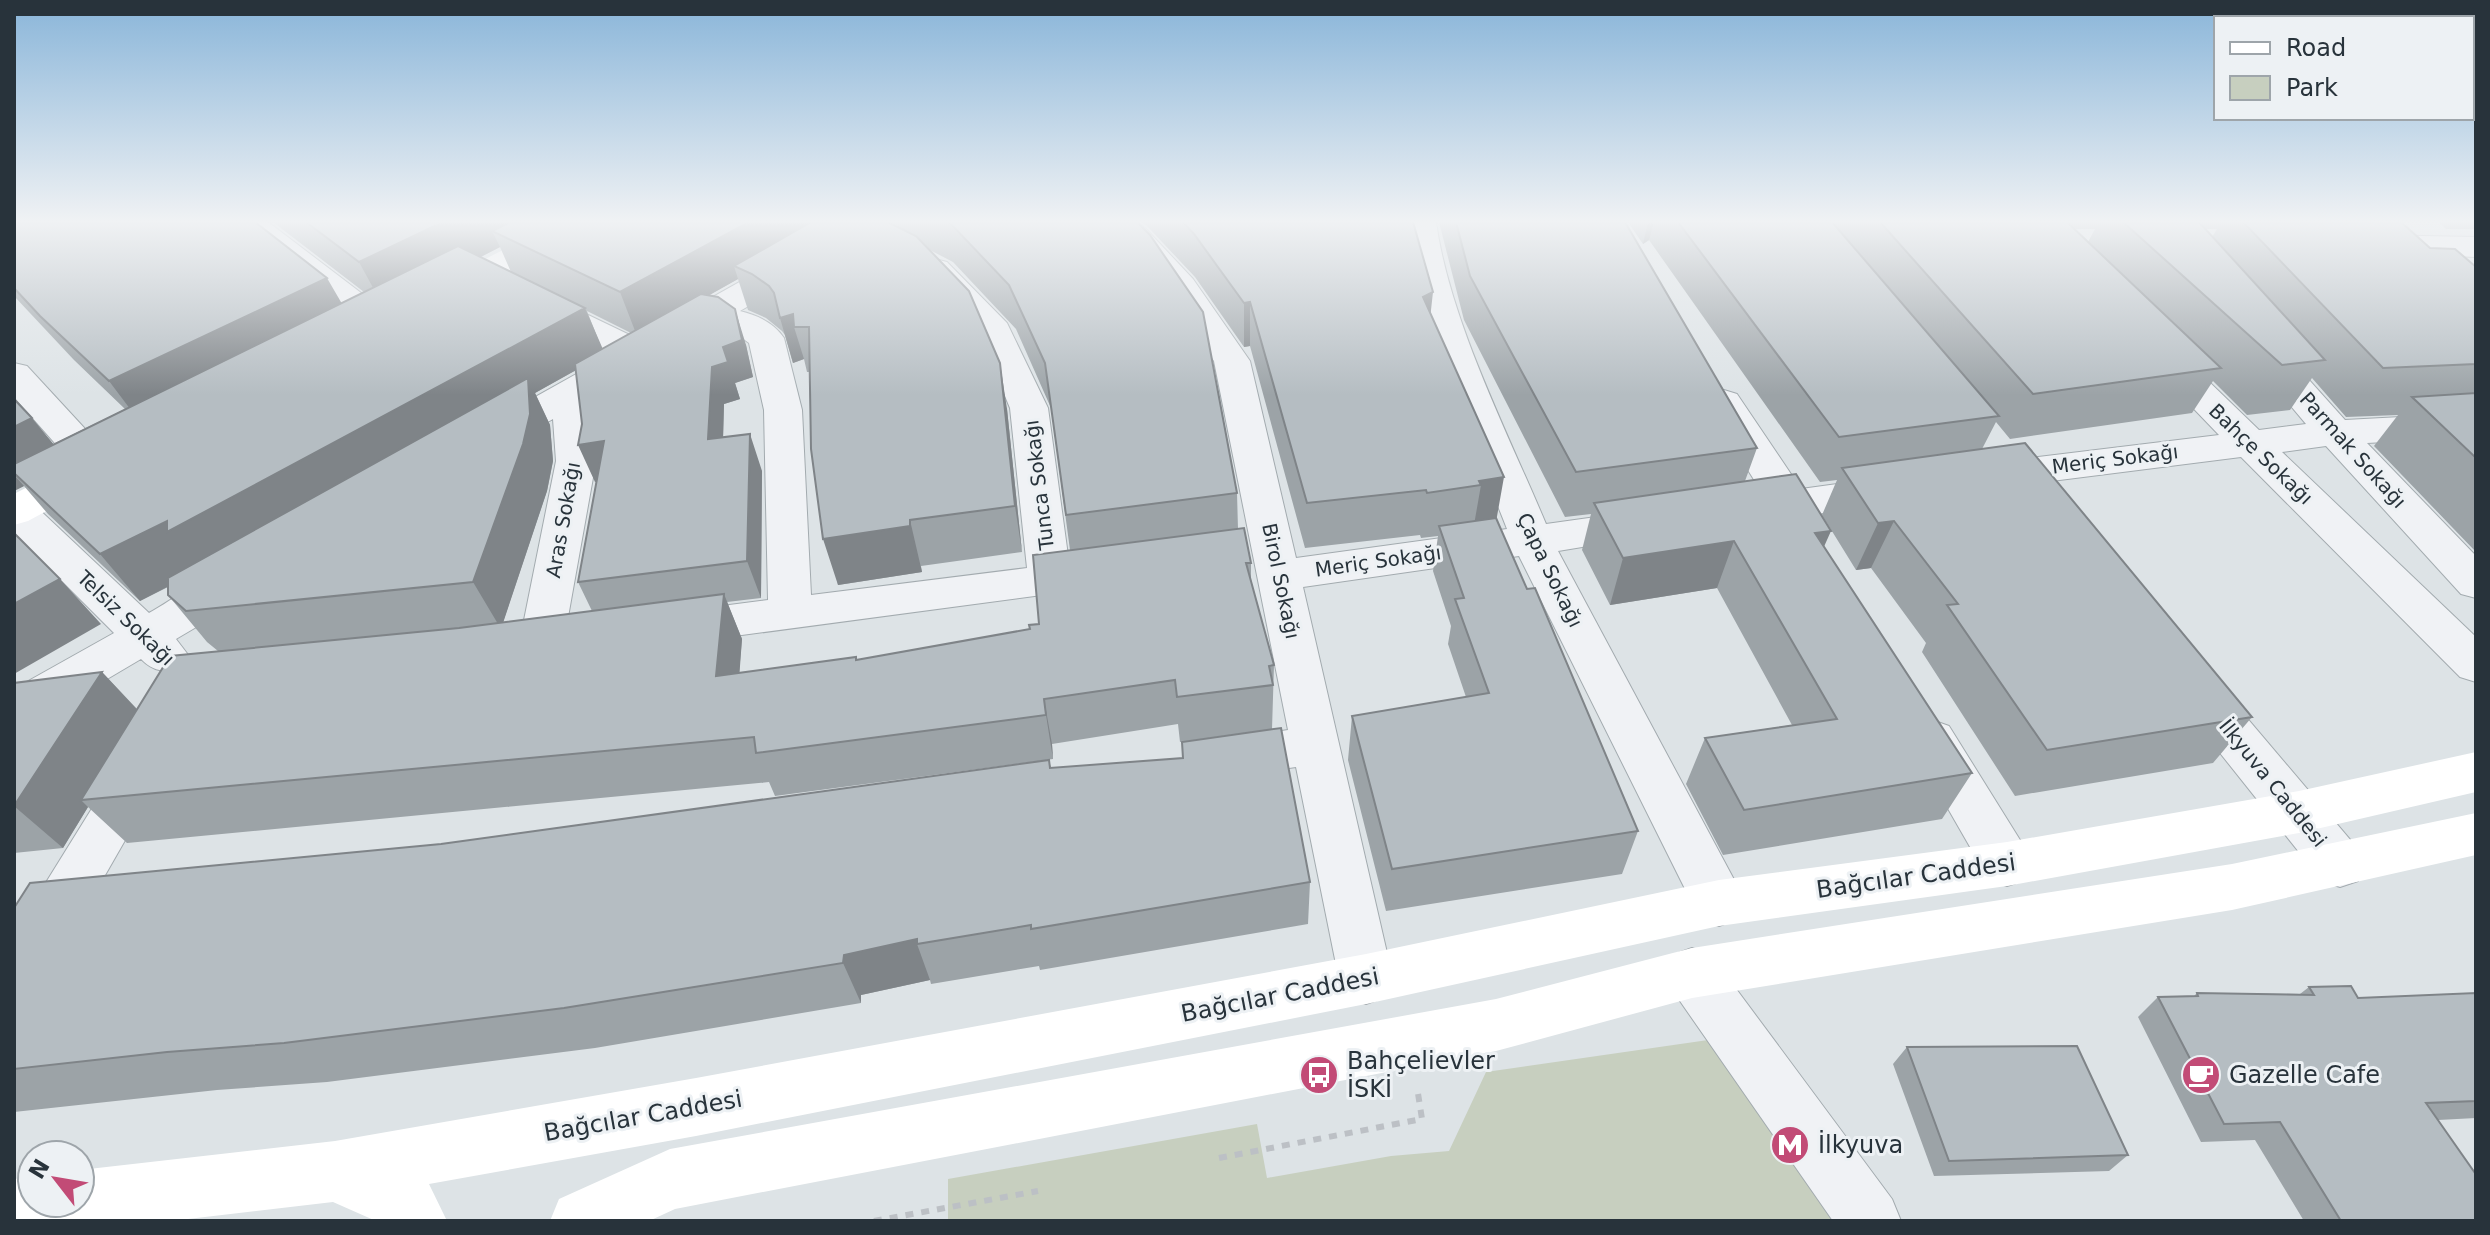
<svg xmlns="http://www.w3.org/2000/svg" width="2490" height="1235" viewBox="0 0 2490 1235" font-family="'DejaVu Sans',sans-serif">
  <rect width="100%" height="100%" fill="#dde3e6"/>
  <path fill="#c7cfbf" d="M1722 1038 1836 1221H948V1179L1257 1124 1267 1178 1391 1156 1449 1151 1486 1072Z"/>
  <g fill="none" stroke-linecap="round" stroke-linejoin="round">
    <g stroke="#a3abaf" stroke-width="2">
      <path id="street" d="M231 222H268L394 318 400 325 394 332 382 336 370 332Z
        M846 222H886L881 229 740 311C757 315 774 323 784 338L802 410 811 595 1027 568 1010 408 979 334 918 269 923 262 935 259 947 262 1007 323 1048 408 1069 563 1094 560 1109 564 1115 575 1109 586 675 644 659 640 653 628 659 616 675 612 768 600 764 410 749 343 731 330 713 327 588 399 596 461 563 645 557 657 541 662 525 657 519 645 556 461 553 419C529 433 506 454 478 447L473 438 478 429 612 354 531 313 526 306 531 299 543 296 555 299 638 339Z
        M1101 222H1137L1146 229 1193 279 1250 361 1296 558 1507 529C1471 436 1414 320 1404 222H1436C1450 321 1507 431 1546 524L1646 510 1661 514 1667 524 1661 534 1558 551 1738 887 1745 903 1738 919 1719 926 1700 919 1519 556 1303 587 1393 979 1385 997 1366 1004 1347 997 1339 979 1296 767 1227 777 1210 772 1203 758 1210 744 1227 739 1288 730 1214 361 1155 276Z
        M2370 235 2476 237V257L2358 252 2354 245 2358 238Z
        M2261 338 2274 341 2345 420 2476 413V437L2367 443 2476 556V598L2461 594 2326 446 2282 452 2476 637V682L2460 677 2241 457 1988 489 1974 485 1968 476 1974 467 1988 463 2219 435 2143 356 2148 348 2161 345 2174 348 2259 430 2306 424 2243 349 2248 341Z
        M14 363 27 366 112 458 118 467 112 476 98 480 84 476 14 397Z
        M1724 390 1737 394 1801 489 1888 477 1902 481 1908 490 1902 499 1818 514 1825 525 1819 535 1804 539 1789 535 1779 519 1754 523 1740 519 1734 509 1740 499 1763 494 1705 402 1711 394Z
        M14 496 29 500 149 613C178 597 216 564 249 574L256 585 249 596 176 639 189 656 182 668C165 673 154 672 141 659L31 724 14 729V689L114 633 14 533Z
        M2197 673 2213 678 2358 849 2366 865 2358 881 2340 887 2322 881 2181 704 2174 691 2181 678Z
        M1932 720 1949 726 2025 848 2033 864 2025 880 2007 886 1989 880 1908 739 1915 726Z
        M139 754 156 760 163 774 33 1001 14 1008V934L122 760Z
        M1692 948 1711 955 1892 1199 1901 1221H1833L1673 991 1665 973 1673 955Z"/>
    </g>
    <path stroke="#bcc0c5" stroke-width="6" stroke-dasharray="8 8" stroke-linecap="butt" d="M1219 1158 1422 1119 1417 1087
      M874 1221 1038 1191"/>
    <use href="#street" fill="#f0f2f5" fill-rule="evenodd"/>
    <path fill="#fff" fill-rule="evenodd" d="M558 222H599L594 229 456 300 444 303 432 300 427 293 432 286Z
      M90 458 104 462 110 471 104 480 28 521 14 525V494L76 462Z
      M2476 752V792L2299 833 2007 886 1719 926 1366 1004 696 1136 429 1184 447 1221H376L333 1202 171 1221H14V1179L32 1177V1203H80V1170L335 1141 696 1078 1366 954 1719 880 2007 842 2299 791Z
      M2476 813V855L2232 910 1692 998 1496 1051 675 1209 649 1221H550L559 1199 670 1149 1496 999 1692 948 2232 864Z"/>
  </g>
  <path fill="#9ca3a7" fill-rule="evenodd" d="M14 222 341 303 364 292 273 222H1137L1237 493 1238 529 1251 563V580L1274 665 1272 729 1180 742 1178 724 1052 744 1053 759 775 796 769 782 127 843 88 807 63 848 14 853V683L102 672 137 709 218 651 207 642 168 595V587L140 601 48 514 24 486 14 491V399L53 444 125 409 74 360 14 296ZM500 247 511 272 481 257ZM928 249 953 262 1016 329 1051 408 1070 550 1039 624 1030 629 857 660 856 657 739 673 742 639 727 602 761 598 762 471 723 437 724 404 740 399 735 383 753 377 746 345 709 295 738 279 748 310 766 318 782 331 785 335 793 363 804 359 807 372H810L838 585 922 572 921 566 1022 552 1007 409ZM587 311 631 333 602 349ZM576 370 582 424 596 482 578 582 592 611 503 622 547 491 553 461 550 425 535 393Z
    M1142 222H1413L1431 315 1496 519 1527 589 1638 831 1622 874 1386 911 1348 760 1352 716 1466 697 1448 644 1451 626 1433 571 1438 536 1421 538 1420 535 1305 548 1250 346 1244 347 1195 277 1148 227Z
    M1439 222H1625L1757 448 1745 481 1824 547 1972 773 1942 819 1723 855 1686 784 1705 738 1792 725 1717 588 1610 605 1582 550 1591 514 1565 517 1464 320Z
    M1628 222H2401L2430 248 2476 267V552L2374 446 2398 415 2346 417 2312 378 2290 410 2247 415 2213 381 2192 413 2010 439 1996 422 1982 449 2252 717 2213 763 2015 796 1922 652 1926 643 1871 568 1856 570 1822 515 1837 480 1820 482 1649 240 1643 244ZM2074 229H2095L2088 242ZM2205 229H2217L2212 237Z
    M2439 222H2476V229H2446Z
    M1182 742 1310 882 1308 924 1040 970 1039 966 931 984 930 980 861 995V1003L595 1048 327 1082 217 1090 14 1112V908L441 844 1049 760 1051 768 1182 758Z
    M2309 987 2358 998 2476 993V1118L2438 1120 2475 1173 2476 1221H2304L2255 1140 2201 1142 2138 1017 2158 997 2194 996 2197 993 2300 994Z
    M1907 1047 2128 1155 2109 1171 1934 1176 1893 1064Z"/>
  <path fill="#7f8488" d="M443 222H550L492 231 500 247 383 306 359 262Z
    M749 222H839L734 266 738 279 637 336 620 292Z
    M1648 222H1654L1649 240 1643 244Z
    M327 278 352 321 143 426 109 381Z
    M1433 292 1428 337 1423 297Z
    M1250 302V346L1244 347V303Z
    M585 308 605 354 535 393 550 425 553 461 547 491 501 629 473 582 198 571 140 601 100 554Z
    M735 309 746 345 753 377 735 383 740 399 724 404 722 476 708 439 712 367Z
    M793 314 794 327 804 359 793 363 780 318Z
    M1000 363 1007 409 1022 552 1015 506Z
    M32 418 69 463 14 473V427Z
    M750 434 762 471 761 598 747 561Z
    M604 441 620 478 595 482 578 445Z
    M14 475 24 486 14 491Z
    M1504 477 1496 522 1474 525 1481 485 1479 481Z
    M910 520 922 572 838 585 823 539Z
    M1894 521 1871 568 1856 570 1878 523Z
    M1831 531 1810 578 1815 533Z
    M1734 541 1717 588 1610 605 1623 558Z
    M60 579 101 624 14 674V604Z
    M724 594 742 639 736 720 716 676Z
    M102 672 144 717 81 800 88 807 63 848 14 806Z
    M1044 699 1052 744 1053 759 1046 715Z
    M917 939V944L930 980 861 995V1003L843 963 844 955Z"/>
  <path fill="#b5bdc2" stroke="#7f8488" stroke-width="2" d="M14 222H255L327 278 109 381 40 316 14 288Z
    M306 222H443L359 262Z
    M511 222H749L620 292 492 231Z
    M811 222H888L916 236 969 291 1000 363 1015 506 910 520V526L823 539 811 449 809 327H794L793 314 780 318 774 293 769 286 752 274 734 266Z
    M949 222H1137L1150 235 1203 312 1237 493 1066 515 1045 363 1009 285Z
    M1183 222H1413L1433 292 1423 297 1504 477 1479 481 1481 485 1427 493 1426 490 1307 503 1250 302 1244 303 1194 234Z
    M1456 222H1625L1757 448 1576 472 1470 276Z
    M1678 222H1832L1999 416 1839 437Z
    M1880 222H2067L2221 368 2033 394Z
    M2123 222H2199L2325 360 2282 365Z
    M2243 222H2401L2430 248 2455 249 2476 267V364L2383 368Z
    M458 246 585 308 167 532V521L100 554 14 473V464Z
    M701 294 718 297 735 309 742 340 723 347 728 362 712 367 708 439 750 434 747 561 578 582 604 441 578 445 582 424 575 364Z
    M528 378 530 414 523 444 473 582 186 611 168 595V578Z
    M2476 393V458L2412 397Z
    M14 399 32 418 14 427Z
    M2025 443 2252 717 2047 750 1947 605 1958 604 1894 521 1878 523 1842 468Z
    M1796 474 1831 531 1815 533 1972 773 1744 810 1705 738 1837 719 1734 541 1623 558 1594 503Z
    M1496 518 1527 589 1535 588 1638 831 1392 869 1352 716 1489 693 1455 599 1464 598 1439 526Z
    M1244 528 1251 563H1246L1274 665 1269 666 1273 685 1177 697 1175 680 1044 699 1046 715 756 753 754 737 81 800 170 656 459 628 724 594 716 676 856 657V660L1030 629 1029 625 1039 624 1033 555Z
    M14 533 60 579 14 604Z
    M102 672 14 806V683Z
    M1281 728 1310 882 1031 929V925L917 944V939L844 955 843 963 564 1008 284 1043 167 1052 14 1069V908L30 883 441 844 1049 760 1050 768 1183 758 1182 742Z
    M2351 986 2358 998 2476 993V1101L2426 1103 2475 1173H2476V1221H2341L2280 1122 2224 1124 2158 997 2198 996 2197 993 2314 995 2309 987Z
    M2077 1046 2128 1155 1949 1161 1907 1047Z"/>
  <linearGradient id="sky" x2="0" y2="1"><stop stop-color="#89b5d9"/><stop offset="0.56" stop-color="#f0f2f4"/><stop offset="1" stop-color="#f0f2f4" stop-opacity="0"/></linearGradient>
  <rect width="2490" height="395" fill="url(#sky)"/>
  <defs>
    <g id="bus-disc" transform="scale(2)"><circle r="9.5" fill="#c24b76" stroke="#edf1f4"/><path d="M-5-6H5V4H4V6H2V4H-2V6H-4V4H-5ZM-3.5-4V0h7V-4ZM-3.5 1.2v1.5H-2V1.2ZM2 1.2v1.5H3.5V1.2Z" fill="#fff"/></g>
    <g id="cafe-disc" transform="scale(2)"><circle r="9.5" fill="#c24b76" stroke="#edf1f4"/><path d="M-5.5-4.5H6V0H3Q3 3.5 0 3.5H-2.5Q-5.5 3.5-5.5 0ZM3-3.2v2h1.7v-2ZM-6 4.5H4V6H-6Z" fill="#fff"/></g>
    <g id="metro-disc" transform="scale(2)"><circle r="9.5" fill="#c24b76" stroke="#edf1f4"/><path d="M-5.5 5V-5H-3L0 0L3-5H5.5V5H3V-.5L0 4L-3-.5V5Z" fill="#fff"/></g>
  </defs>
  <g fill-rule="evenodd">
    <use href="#bus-disc" x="1319" y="1075"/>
    <use href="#cafe-disc" x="2201" y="1075"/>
    <use href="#metro-disc" x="1790" y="1145"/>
  </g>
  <g text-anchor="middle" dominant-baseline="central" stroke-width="6" stroke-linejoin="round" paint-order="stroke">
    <g font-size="20" fill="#28333b" stroke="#edf1f4">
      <text transform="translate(2353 450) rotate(48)">Parmak Sokağı</text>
      <text transform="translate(2261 454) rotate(44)">Bahçe Sokağı</text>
      <text transform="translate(2115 459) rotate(-7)">Meriç Sokağı</text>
      <text transform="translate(1039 485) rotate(-97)">Tunca Sokağı</text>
      <text transform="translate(563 520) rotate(-80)">Aras Sokağı</text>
      <text transform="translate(1378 561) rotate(-8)">Meriç Sokağı</text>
      <text transform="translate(1550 570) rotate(64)">Çapa Sokağı</text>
      <text transform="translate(1281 581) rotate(78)">Birol Sokağı</text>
      <text transform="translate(126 618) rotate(44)">Telsiz Sokağı</text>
      <text transform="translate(2273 783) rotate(51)">İlkyuva Caddesi</text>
    </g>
    <g font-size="24" fill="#28333b" stroke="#edf1f4">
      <text transform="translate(1916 876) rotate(-8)">Bağcılar Caddesi</text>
      <text transform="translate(1280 995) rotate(-11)">Bağcılar Caddesi</text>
      <text transform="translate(643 1116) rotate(-10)">Bağcılar Caddesi</text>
    </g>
    <g font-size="24" fill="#28333b" stroke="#edf1f4" text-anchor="start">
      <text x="1347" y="1061">Bahçelievler<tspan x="1347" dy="28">İSKİ</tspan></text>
      <text x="2229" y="1075">Gazelle Cafe</text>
      <text x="1818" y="1145">İlkyuva</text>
    </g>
  </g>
  <rect width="2490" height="1235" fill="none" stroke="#28333b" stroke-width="32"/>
  <rect x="2214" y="16" width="260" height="104" fill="#edf1f4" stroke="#9ea5aa" stroke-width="2"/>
  <rect x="2230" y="42" width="40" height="12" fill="#ffffff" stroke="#9ea5aa" stroke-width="2"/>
  <text x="2286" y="56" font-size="24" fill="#28333b">Road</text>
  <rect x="2230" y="76" width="40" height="24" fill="#c7cfbf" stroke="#9ea5aa" stroke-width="2"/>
  <text x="2286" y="96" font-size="24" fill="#28333b">Park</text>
  <g transform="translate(56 1179) rotate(301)"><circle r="38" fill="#edf1f4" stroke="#9ea5aa" stroke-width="2"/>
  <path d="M0-6L14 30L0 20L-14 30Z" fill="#c24b76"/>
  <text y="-12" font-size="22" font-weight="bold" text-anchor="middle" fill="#28333b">N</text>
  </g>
</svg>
